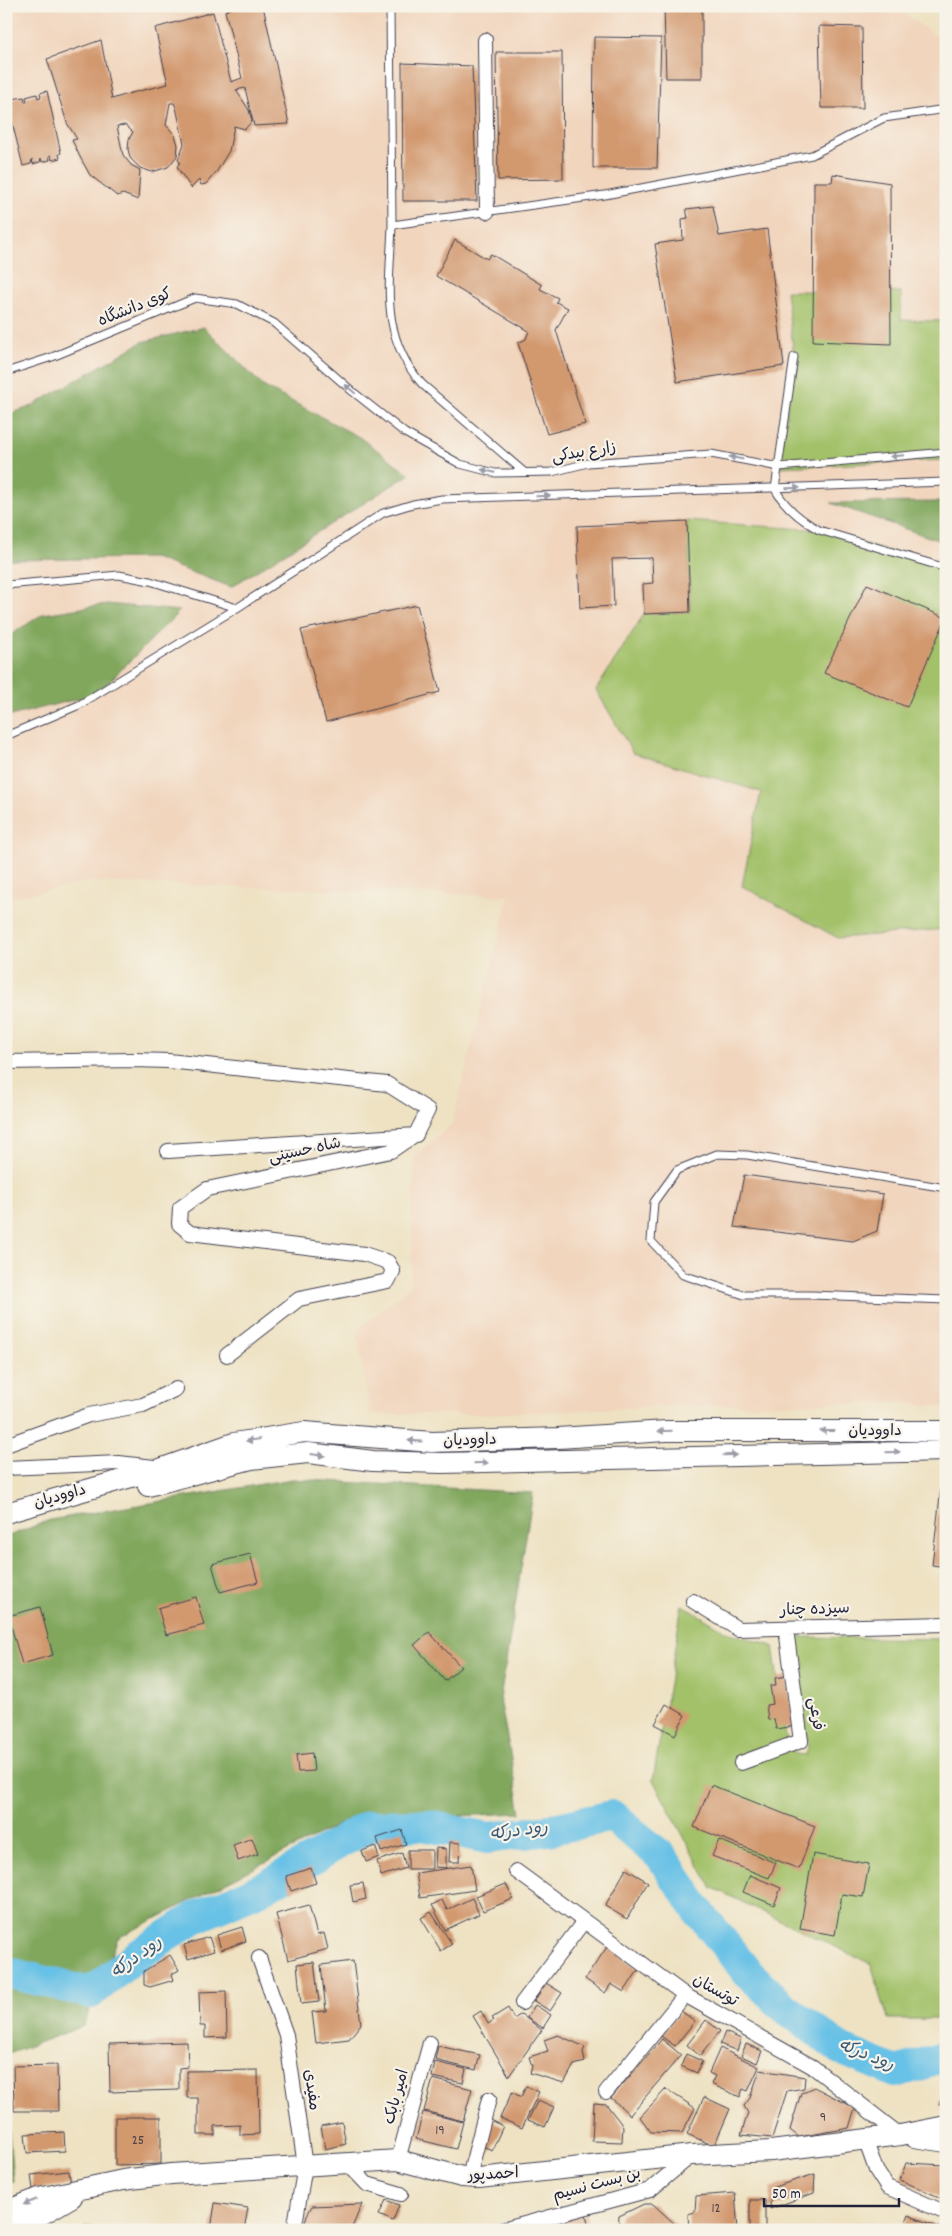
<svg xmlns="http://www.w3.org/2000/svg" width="952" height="2236" viewBox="0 0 952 2236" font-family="Dekko,'Playpen Sans Arabic',sans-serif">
  <rect width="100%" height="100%" fill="#f7f3e8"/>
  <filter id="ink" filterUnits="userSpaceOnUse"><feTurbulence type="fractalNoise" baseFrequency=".02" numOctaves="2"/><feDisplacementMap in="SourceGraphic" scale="10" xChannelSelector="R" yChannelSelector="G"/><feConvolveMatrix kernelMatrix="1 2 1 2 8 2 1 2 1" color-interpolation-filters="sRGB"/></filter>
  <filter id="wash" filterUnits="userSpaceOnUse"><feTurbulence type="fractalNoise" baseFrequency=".0096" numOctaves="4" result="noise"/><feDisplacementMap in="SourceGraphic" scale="20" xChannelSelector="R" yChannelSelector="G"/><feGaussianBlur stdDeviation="1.12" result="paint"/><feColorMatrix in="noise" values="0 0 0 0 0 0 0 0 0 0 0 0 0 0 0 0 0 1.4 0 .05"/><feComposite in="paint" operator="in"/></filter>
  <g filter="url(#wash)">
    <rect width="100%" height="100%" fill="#eee2c3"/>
    <path fill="#f1d5bd" d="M6 6H894L946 44V1408L902 1402 671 1406 488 1414H370L357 1331 411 1285 414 1157 452 1124 509 896 89 882 6 899Z"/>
    <path fill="#a2c169" stroke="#627252" d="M786 291 901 292V320L946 321V460L779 467 794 357Z
      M687 521 819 530 946 568V929L838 938 742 886 761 792 633 753 596 690 644 614 690 612Z
      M682 1605 727 1632 773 1646 786 1736 795 1754 806 1755 808 1746 794 1637 946 1639V2019H888L871 1964 711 1887 653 1780Z"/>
    <path fill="#81a75d" stroke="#52644c" d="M204 327 263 386 359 437 410 474 231 587 154 558 6 560V415L30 407 142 342Z
      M946 502V543L831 503Z
      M107 604 180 611 97 694 6 717V638L43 614Z
      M292 1479 533 1493 500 1699 521 1813 346 1821 118 1938 83 2026 6 2055V1537L50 1520Z
      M6 2092 13 2182 6 2184Z"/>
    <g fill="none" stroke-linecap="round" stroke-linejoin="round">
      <path stroke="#68c1e6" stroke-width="32" d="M6 1972 91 1993 131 1960 194 1918 265 1887 368 1826 423 1825 488 1838 549 1830 612 1816 661 1856 699 1912 747 1972 784 2007 840 2049 896 2072 946 2057"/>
    </g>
    <g id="blocks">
      <path fill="#d2986e" d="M237 6H263L289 124 254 126 245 88 236 90 249 110 252 121 245 129 234 126 229 151 217 171 206 184 201 185 199 180 191 188 177 167 180 162 178 160 184 144 176 107 174 103H170L166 125 175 135 178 145 177 156 168 167 152 172 140 168 130 158 128 149 129 139 133 132 125 125 117 126 123 155 131 165 140 170 138 200 123 194 117 196 90 175 80 157 72 140 77 139 67 123 47 59 101 40 112 99 131 93 168 84 155 28 213 12 231 82 242 78 225 11Z
        M664 6H702V78H666Z
        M819 26 862 27 863 108H821Z
        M594 37 661 38 657 168H593Z
        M496 52H562L563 179 498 180Z
        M402 63 472 66 477 201H403Z
        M47 91 61 153 59 154 60 158 52 160 51 155 49 156 50 160 42 162 41 158 40 162 33 164 32 159 31 164 23 166 8 106 14 105 12 99 24 97 25 102H27L26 97 37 94 38 98 41 97 40 93Z
        M833 174 890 183 891 344 813 341 814 182H832Z
        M713 206 719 236 767 229 784 366 677 382 655 244 683 240 682 219 688 218 686 209Z
        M455 240 487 259 491 254 542 285 540 289 558 298 556 302 568 308 556 330 585 424 547 434 518 343 526 339 529 331 436 276Z
        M687 521 690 612 644 614 643 584 653 583 652 558 612 559 614 606 580 608 577 526Z
        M867 584 946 618 907 707 824 673Z
        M417 605 440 692 326 722 301 630Z
        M744 1175 883 1194 877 1231 853 1241 734 1227Z
        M941 1487H946V1567L932 1565Z
        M250 1554 258 1582 220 1592 212 1564Z
        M196 1597 204 1625 166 1635 158 1608Z
        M40 1607 53 1655 22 1664 8 1616Z
        M429 1632 461 1667 445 1681 414 1645Z
        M787 1676 794 1726 776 1729 774 1719 768 1720 766 1705 773 1704 770 1686H776L775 1678Z
        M666 1704 685 1715 675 1735 655 1724Z
        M312 1753 314 1771 298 1772 296 1755Z
        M711 1785 815 1826 799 1869 694 1827Z
        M402 1830 406 1844 381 1852 377 1838Z
        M252 1838 258 1854 238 1861 233 1845Z
        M719 1840 776 1863 769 1878 712 1856Z
        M450 1842 460 1843 459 1862H449Z
        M375 1846 379 1857 366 1862 362 1851Z
        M436 1848 446 1849V1868L435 1867Z
        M408 1850H432V1869H408Z
        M402 1853 406 1868 381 1876 377 1861Z
        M813 1854 869 1864 863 1897 842 1894 835 1935 800 1929Z
        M471 1865 475 1890 420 1898 416 1873Z
        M311 1868 316 1883 291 1891 286 1876Z
        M626 1869 648 1882 627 1919 605 1906Z
        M750 1875 781 1888 774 1905 743 1892Z
        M363 1883 366 1899 353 1902 350 1885Z
        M506 1884 513 1899 483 1911 476 1896Z
        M472 1898 479 1914 445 1930 432 1905 442 1900 447 1910Z
        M309 1905 317 1935 324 1933 328 1949 288 1960 276 1914Z
        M431 1912 452 1944 441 1951 421 1918Z
        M242 1927 246 1941 221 1950 217 1935Z
        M209 1937 214 1951 188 1959 184 1945Z
        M607 1947 639 1969 624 1992 611 1984 605 1993 585 1979Z
        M170 1955 179 1970 172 1974 174 1980 150 1987 144 1985V1971Z
        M353 1961 361 2024 349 2039 316 2043 312 2012 326 2011 321 1965Z
        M314 1962 319 2002 301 2004 297 1964Z
        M546 1983 562 1993 550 2011 534 2001Z
        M226 1991 227 2037 205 2038V2026H200L199 1992Z
        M535 2005 551 2015 543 2028 527 2018Z
        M508 2008 514 2019 521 2014 542 2030 509 2076 473 2016 481 2011 488 2024 494 2020 492 2018Z
        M681 2011 695 2021 675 2046 661 2036Z
        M706 2020 720 2031 700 2056 687 2045Z
        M725 2032 741 2039 737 2051 720 2044Z
        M558 2035 585 2047 583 2052 585 2062 574 2065 564 2083 530 2073 532 2066 529 2057 548 2051 544 2040Z
        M662 2039 681 2055 630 2115 611 2098Z
        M187 2042 188 2067 179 2068V2090L110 2092 109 2044Z
        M746 2044 762 2051 757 2063 741 2056Z
        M438 2046 480 2055 476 2070 435 2060Z
        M720 2048 759 2067 748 2091 743 2089 740 2097 711 2084 715 2076 709 2073Z
        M686 2054 702 2061 697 2073 681 2066Z
        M435 2062 466 2069 463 2083 432 2077Z
        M57 2065 58 2111H14L13 2066Z
        M258 2070 259 2134 240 2135V2125L215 2126V2135H198V2098H187V2071Z
        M760 2070 805 2077 804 2088 787 2091 772 2138 741 2135 748 2113 744 2106 750 2098Z
        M433 2079 472 2089 463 2121 424 2111Z
        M526 2086 539 2092 522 2128 500 2118 512 2092 521 2097Z
        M814 2087 855 2108 849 2128 799 2137 790 2130 801 2093Z
        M666 2089 695 2108 682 2133 651 2132 640 2117Z
        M704 2097 730 2109 714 2146 687 2134Z
        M942 2097 946 2098V2106L939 2104Z
        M538 2100 554 2107 545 2127 528 2120Z
        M594 2103 606 2104 623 2126 622 2142 592 2141Z
        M423 2112 463 2122 456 2149 416 2139Z
        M115 2117H161V2164L115 2165Z
        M491 2120 503 2126 492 2150 480 2145Z
        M342 2122 346 2144 325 2149 321 2126Z
        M64 2132 65 2151 27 2153 25 2134Z
        M906 2163 946 2165V2200L900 2180Z
        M69 2171 71 2185 33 2189 31 2175Z
        M815 2174 814 2193 770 2209 771 2188Z
        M735 2193 738 2230H689L688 2214 695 2212 696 2196Z
        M386 2200 399 2205 393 2221 379 2215Z
        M750 2200H765V2228H750Z
        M215 2203 248 2208 244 2230H211Z
        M362 2204 351 2230H303L307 2215 312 2206Z
        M644 2204H653L676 2225 671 2230H618L619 2216Z
        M586 2214 589 2230H530L559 2223 558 2219Z
        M908 2215 946 2230H902Z
        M85 2225 107 2229V2230H84Z"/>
    </g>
  </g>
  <g filter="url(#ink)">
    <use href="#blocks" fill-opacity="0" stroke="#413f4f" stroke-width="1"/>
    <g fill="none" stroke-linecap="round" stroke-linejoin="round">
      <g stroke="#413f4f" stroke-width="9">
        <path id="lane" d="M390 6 392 225 605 195 812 155 884 118 946 109
          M392 225C390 285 379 335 422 384L524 472
          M794 357 775 489C785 507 801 520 819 530L946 568
          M6 372 52 357 195 298 237 304 274 323 352 391 405 433 460 464 495 473 552 472 588 463 711 454 779 467 946 452
          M6 585 119 575 150 581 237 608 79 705 6 736
          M237 608 383 513 413 504 442 499 946 482
          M946 1188 747 1155 717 1154 677 1170 654 1202 651 1241 683 1275 744 1295H811L946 1300"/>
      </g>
      <g stroke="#413f4f" stroke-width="16">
        <path id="street" d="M485 40 487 212
          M6 1062 134 1060 168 1061 387 1084 428 1110 416 1134 391 1151 207 1189 180 1208 179 1224 190 1233 364 1254 388 1262 393 1271 388 1281 299 1299 227 1355
          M168 1151 416 1135
          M6 1445 89 1415 143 1405 176 1389
          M6 1468 119 1463 154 1467
          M693 1601 738 1629 946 1624
          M741 1763 801 1741 786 1629
          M516 1871 685 1995 813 2067 900 2135
          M259 1958 286 2035 305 2166 294 2230
          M522 2003 584 1921
          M606 2092 685 1995
          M865 2139 876 2170 887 2187 946 2213
          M398 2160 430 2043
          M347 2163 367 2184 401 2194
          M469 2177 489 2099
          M502 2230 650 2190 692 2155"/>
      </g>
      <g stroke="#413f4f" stroke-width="22">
        <path id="secondary" d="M148 1486 251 1459 308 1453 373 1461 442 1463 946 1451
          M6 1513 163 1468 234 1443 304 1432 432 1442 558 1438 666 1431H946
          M914 2137 946 2142
          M6 2211 39 2198 123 2180 171 2174 398 2160 462 2177 479 2178 692 2155 771 2151 900 2135 946 2126
          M6 2229 41 2215 72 2197"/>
      </g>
      <use href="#lane" stroke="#fff" stroke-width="7"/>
      <use href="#street" stroke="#fff" stroke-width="14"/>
      <use href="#secondary" stroke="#fff" stroke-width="20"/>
    </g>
    <defs><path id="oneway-solid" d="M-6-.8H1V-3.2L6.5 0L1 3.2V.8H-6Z" transform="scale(1.25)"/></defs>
    <g fill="#9c9ca7">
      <use href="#oneway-solid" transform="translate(350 389) rotate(-140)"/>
      <use href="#oneway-solid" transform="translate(897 456) rotate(175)"/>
      <use href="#oneway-solid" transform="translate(736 458) rotate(-169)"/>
      <use href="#oneway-solid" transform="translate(488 471) rotate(-167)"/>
      <use href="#oneway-solid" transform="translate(793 488) rotate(-2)"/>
      <use href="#oneway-solid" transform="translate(543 496) rotate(-2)"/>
      <use href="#oneway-solid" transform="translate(665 1431) rotate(178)"/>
      <use href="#oneway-solid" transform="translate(827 1431) rotate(-180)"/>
      <use href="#oneway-solid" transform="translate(253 1440) rotate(172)"/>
      <use href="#oneway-solid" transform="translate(415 1441) rotate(-176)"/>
      <use href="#oneway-solid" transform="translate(893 1452) rotate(-1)"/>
      <use href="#oneway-solid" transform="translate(318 1455) rotate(7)"/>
      <use href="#oneway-solid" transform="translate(730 1455) rotate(-1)"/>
      <use href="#oneway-solid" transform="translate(481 1463) rotate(-1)"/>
      <use href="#oneway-solid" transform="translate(30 2202) rotate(158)"/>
    </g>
  </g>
  <g text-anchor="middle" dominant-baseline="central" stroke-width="4.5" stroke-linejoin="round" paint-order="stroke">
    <g font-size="14" fill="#4e4048">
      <text x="823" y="2118">9</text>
      <text x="440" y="2131">19</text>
      <text x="138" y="2141">25</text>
      <text x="716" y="2209">12</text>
    </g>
    <g font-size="16" fill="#22223b" stroke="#f7f3e8">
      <text transform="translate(135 308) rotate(-22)">کوی دانشگاه</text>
      <text transform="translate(584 453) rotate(-9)">زارع بیدکی</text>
      <text transform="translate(305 1151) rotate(-12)">شاه حسینی</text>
      <text x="875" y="1431">داوودیان</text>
      <text transform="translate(470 1441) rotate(-2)">داوودیان</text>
      <text transform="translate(60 1497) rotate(-16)">داوودیان</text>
      <text transform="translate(815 1610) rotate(-2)">سیزده چنار</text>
      <text transform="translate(815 1714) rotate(82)">فرعی</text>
      <text transform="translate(715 1991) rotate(30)">توتستان</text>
      <text transform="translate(311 2090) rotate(82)">مفیدی</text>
      <text transform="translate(397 2097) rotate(-75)">امیر بابک</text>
      <text transform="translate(493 2175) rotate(-3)">احمدپور</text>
      <text transform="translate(597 2185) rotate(-15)">بن بست نسیم</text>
    </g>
    <g font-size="18" font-style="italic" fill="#3a5a77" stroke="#f7f3e8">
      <text transform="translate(519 1832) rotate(-7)">رود درکه</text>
      <text transform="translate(137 1958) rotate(-36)">رود درکه</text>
      <text transform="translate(866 2056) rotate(22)">رود درکه</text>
    </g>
  </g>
  <rect width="952" height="2236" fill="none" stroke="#f7f3e8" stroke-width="25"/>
  <path d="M764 2198v8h135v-8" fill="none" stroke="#22223b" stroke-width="2.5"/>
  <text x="772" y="2198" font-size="15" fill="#22223b" stroke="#f7f3e8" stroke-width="4" paint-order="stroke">50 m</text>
</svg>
